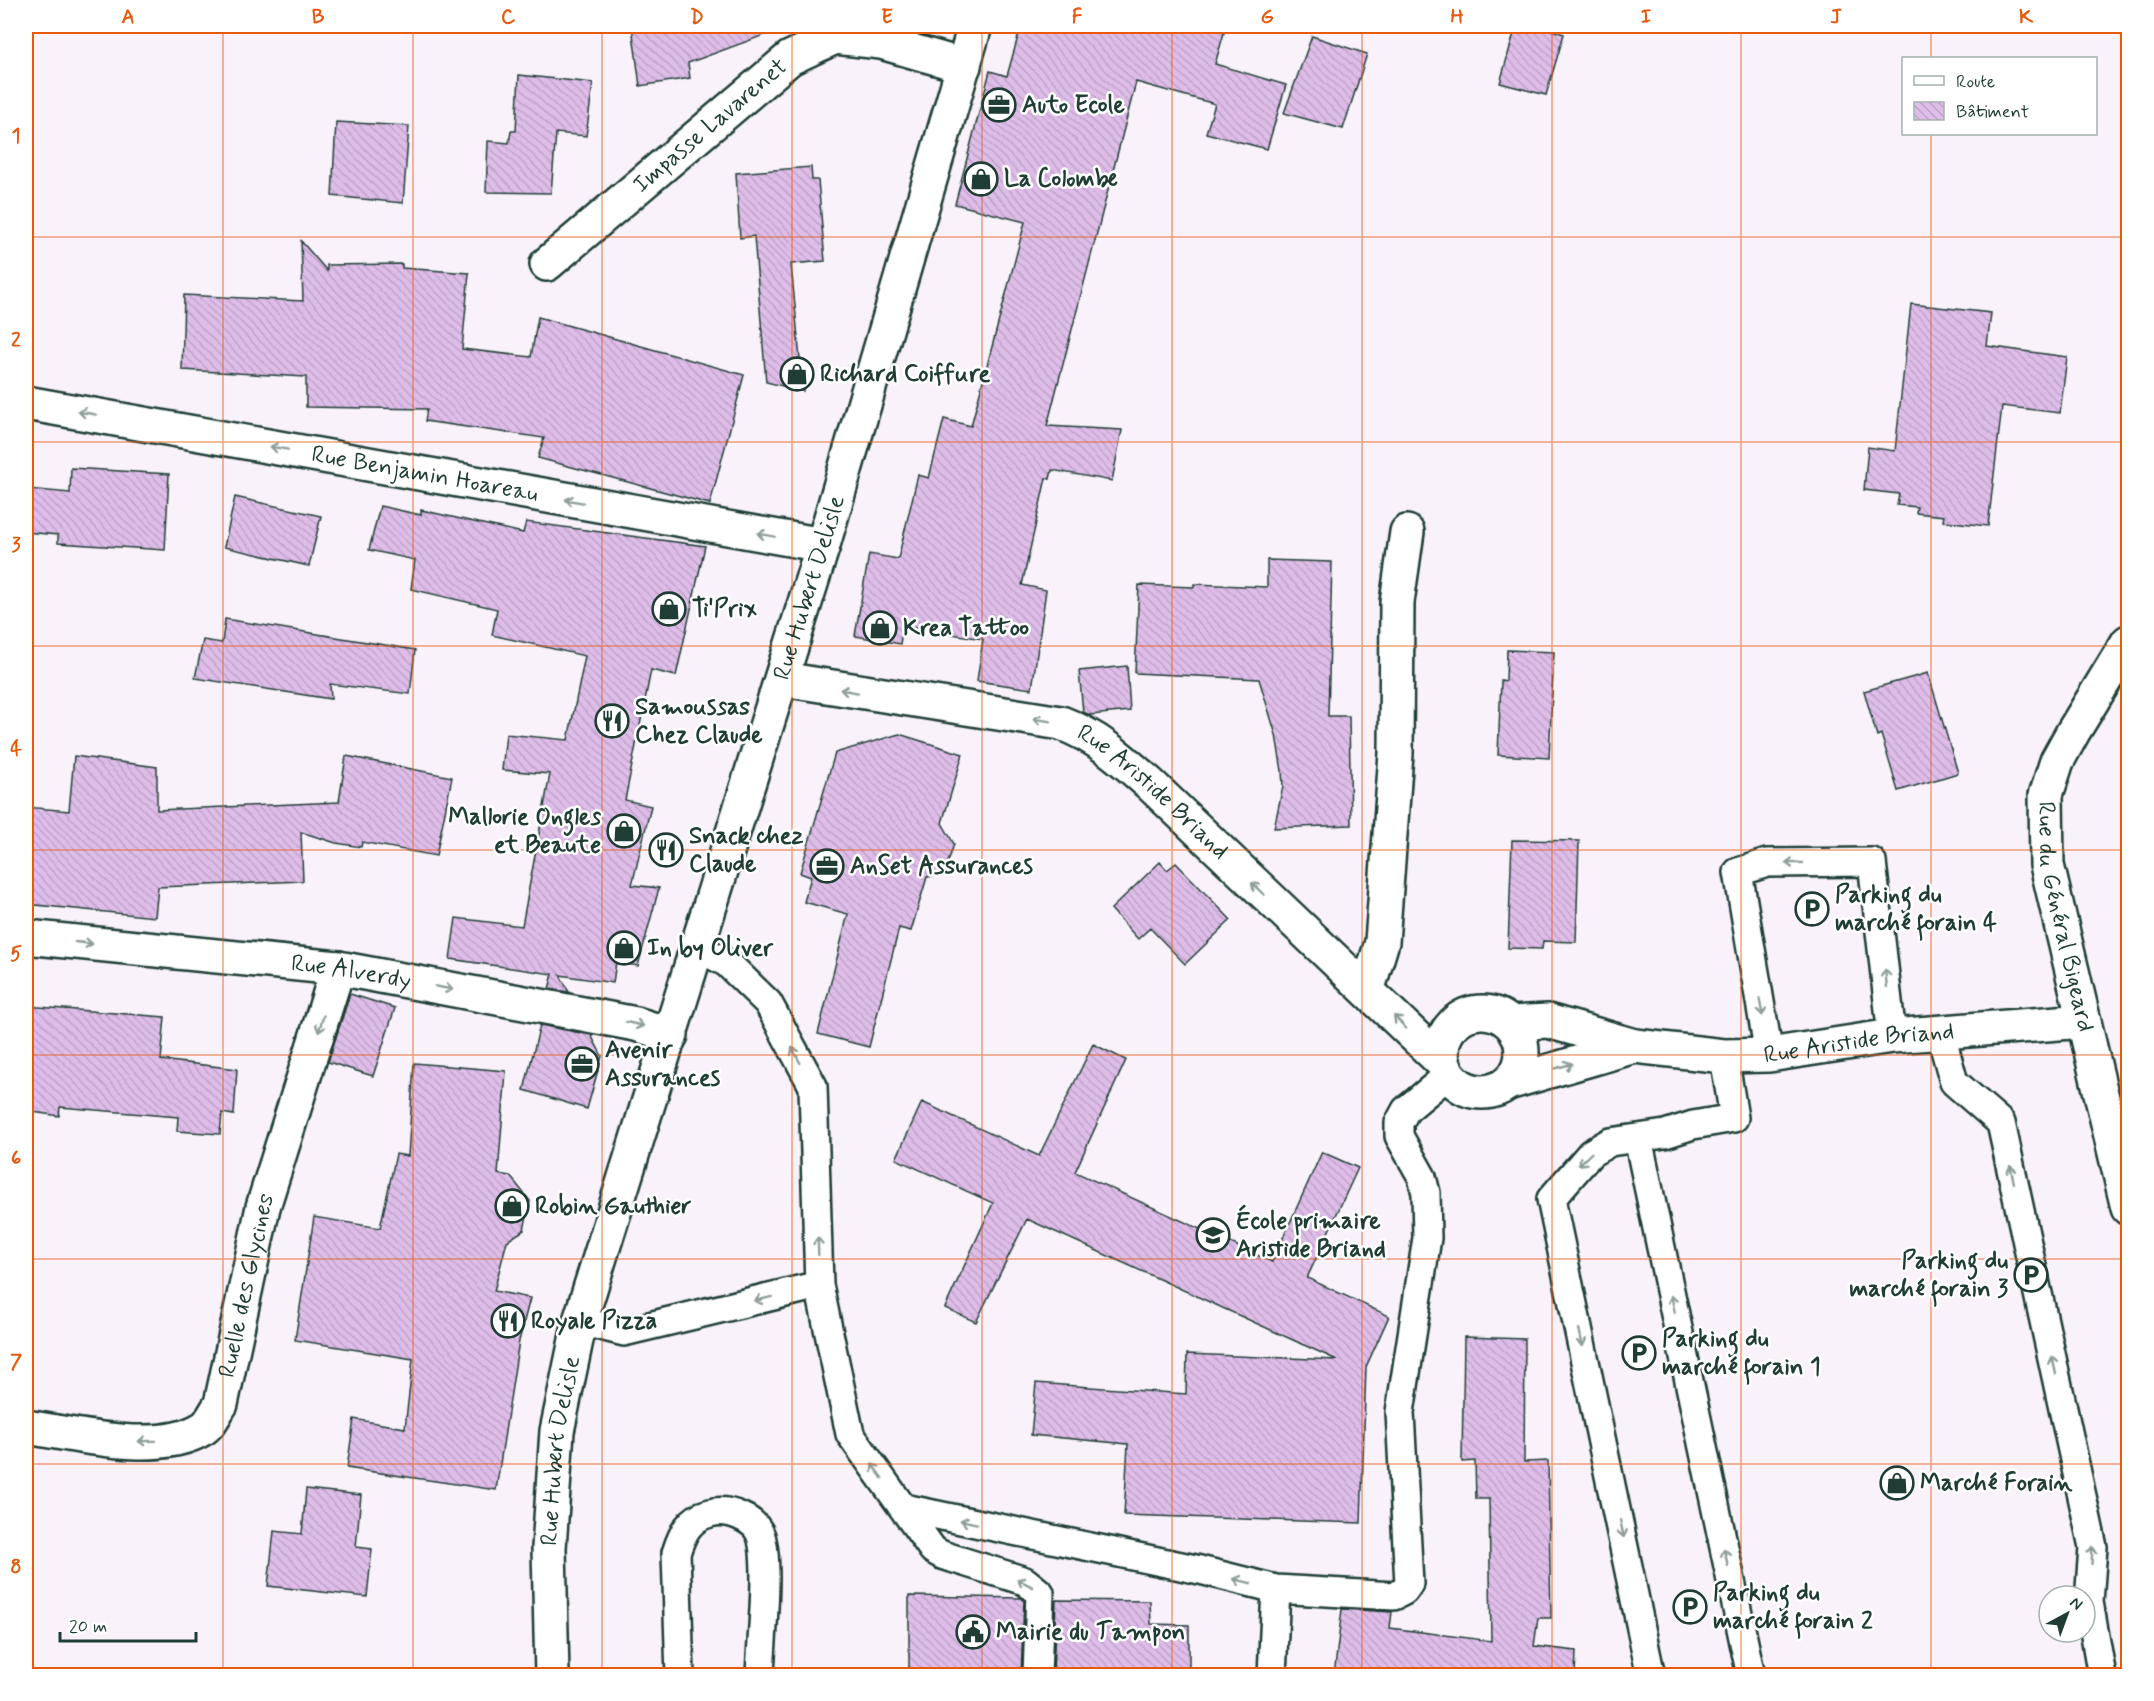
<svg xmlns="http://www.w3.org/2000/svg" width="2154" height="1701" viewBox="0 0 2154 1701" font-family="Mynerve,sans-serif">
  <defs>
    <pattern id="building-back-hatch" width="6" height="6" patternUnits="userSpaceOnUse" patternTransform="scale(1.5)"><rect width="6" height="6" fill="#dfbde9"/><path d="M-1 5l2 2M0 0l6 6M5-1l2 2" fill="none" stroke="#bfa3c8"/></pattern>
  </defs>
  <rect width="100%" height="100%" fill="#f9f2fb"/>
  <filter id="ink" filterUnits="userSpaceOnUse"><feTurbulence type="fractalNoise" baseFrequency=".0167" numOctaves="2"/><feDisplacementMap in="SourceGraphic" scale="12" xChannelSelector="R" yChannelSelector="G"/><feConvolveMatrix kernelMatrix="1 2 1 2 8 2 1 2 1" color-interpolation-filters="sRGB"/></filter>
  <g filter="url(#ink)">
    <path fill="url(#building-back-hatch)" stroke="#1f3d34" stroke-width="1.5" d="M632 26H777L778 30 688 63 690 78 640 86Z
      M1021 26H1226L1215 64 1286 85 1267 149 1206 133 1215 104 1136 82 1047 426 1122 430 1112 481 1052 470 1050 479 1046 478 1022 585 1046 590 1032 689 977 681 983 639 903 626 900 644 855 636 869 554 898 559 918 475 929 478 944 419 971 426 1025 222 955 204 990 71 1007 76Z
      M1516 26H1540L1564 34 1546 95 1500 83Z
      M1312 36 1367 54 1343 129 1284 113Z
      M519 75 593 83 586 136 556 133 551 193 486 192 488 141 509 143 511 131H516Z
      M336 122 409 126 403 203 332 196Z
      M811 167 812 180H818L825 261 791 264 803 391 766 382 754 236 740 238 736 173Z
      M301 241 327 271V265L402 264V268L469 273 462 349 531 357 538 317 744 375 710 504 538 458 544 438 425 421 427 409 306 407V377L182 370 184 295 303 301Z
      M1911 304 1991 313 1987 346 2067 357 2060 413 2002 406 1988 526 1943 521 1944 516 1916 513 1917 507 1897 505 1899 494 1864 490 1868 447 1895 451Z
      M71 468 169 474 165 550 58 543V535L26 532 28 489 70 493Z
      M235 497 321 516 309 566 224 547Z
      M380 506 421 515V510L523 533 526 522 705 546 676 676 651 670 625 800 651 806 632 885 659 888 638 966 616 962 613 983 560 975 569 992 549 989 553 974 450 959 456 918 522 926 550 774 502 770 506 734 568 740 585 656 492 635 497 609 411 589 415 560 369 550Z
      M1267 560 1332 562 1328 716H1349L1351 825 1274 828 1283 786 1282 771 1276 735 1259 679 1135 673 1139 585 1194 587V584L1267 587Z
      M225 619 415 650 410 694 330 684 331 699 195 678 203 640 222 643Z
      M1507 650 1554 652 1549 758 1498 755 1501 680 1506 681Z
      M1127 666 1130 711 1090 715 1083 712 1079 671Z
      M1928 673 1958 773 1898 791 1881 734 1877 736 1864 691Z
      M899 734 963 754 942 823 954 844 944 874 927 877 911 931 899 928 869 1047 818 1034 848 914 804 902 811 877 800 873 835 753Z
      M74 756 157 767V810L339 802 346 756 452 777 436 856 362 842 361 847 336 843 301 832 303 881 158 887 155 917 26 904V807L69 811Z
      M1512 840 1579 841 1576 942 1543 941 1542 949 1508 948Z
      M1160 862 1167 870 1176 863 1231 920 1185 964 1150 928 1138 939 1111 909Z
      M350 994 395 1008 373 1076 328 1062Z
      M26 1006 165 1017 161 1060 237 1069 234 1115 222 1113 220 1134 177 1131 178 1117 60 1107 59 1116 26 1111Z
      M540 1025 591 1035 602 1056 587 1109 524 1090Z
      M1093 1044 1126 1060 1075 1172 1272 1262 1322 1152 1358 1168 1307 1278 1389 1316 1366 1367 1361 1523 1124 1515 1128 1444 1031 1435 1036 1383 1186 1394 1187 1354 1337 1360 1027 1219 976 1322 945 1308 993 1203 896 1159 922 1102 1039 1156Z
      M414 1063 506 1071 498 1174 510 1176 530 1201 524 1230 507 1241 494 1291 530 1298 519 1341 496 1490 347 1468 354 1419 405 1428 413 1359 295 1340 314 1217 380 1228 396 1154 408 1156Z
      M1464 1337 1525 1339 1524 1462 1548 1461 1551 1618H1538L1534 1646 1576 1651 1575 1676H1334L1342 1609 1392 1612 1390 1628 1491 1641 1489 1499H1476L1475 1461 1462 1462Z
      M306 1489 361 1495 356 1547 372 1549 367 1597 268 1586 274 1531 302 1534Z
      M909 1596 1021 1598 1024 1600 1021 1676H909Z
      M1056 1600 1150 1601 1151 1624 1189 1625V1676H1053Z"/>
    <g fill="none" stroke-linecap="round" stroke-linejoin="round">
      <g stroke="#1f3d34" stroke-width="32">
        <path id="lane" d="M699 948 727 963 768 1003 813 1086 819 1285 850 1434 933 1550 942 1555 1025 1581 1040 1593 1037 1676
          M1940 1032 1954 1082 2001 1123 2093 1547 2089 1602 2102 1676
          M1769 1055 1738 872 1767 863 1872 862 1892 1036
          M1638 1138 1751 1676
          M580 1321 624 1332 819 1285
          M904 1508 1200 1570 1276 1589 1272 1676
          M1276 1589 1394 1596 1404 1591 1409 1584 1400 1412 1427 1238 1426 1193 1422 1177 1399 1136V1123L1406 1110 1448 1075
          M680 1676 676 1553C682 1534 689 1518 710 1513 727 1508 755 1518 761 1536 770 1565 761 1642 760 1676
          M1651 1676 1551 1199 1591 1153 1610 1142 1665 1134 1693 1125 1734 1118 1724 1056"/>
      </g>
      <g stroke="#1f3d34" stroke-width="38">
        <g id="street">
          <path id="s1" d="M547 264 790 58 835 37 881 42 964 66"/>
          <path id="s2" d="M26 403 823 545"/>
          <path id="s3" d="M2128 642 2073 732 2057 761 2046 795 2047 865 2128 1208"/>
          <path id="s4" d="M782 679 1061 723C1098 737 1122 759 1151 785L1443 1063"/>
          <path id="s5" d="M26 937 338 968 636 1024 671 1035"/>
          <path d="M1368 988 1382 942 1396 754 1397 602 1407 532"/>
          <circle cx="1482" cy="1052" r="40"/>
          <path id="s6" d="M1510 1023 1548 1021 1635 1046 1724 1056 1769 1055 1892 1036 2084 1021"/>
          <path d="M1508 1083 1635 1046"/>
          <path id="s7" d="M26 1427C74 1434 158 1456 202 1429 210 1425 216 1411 221 1404L263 1207 338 968"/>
        </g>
      </g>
      <g stroke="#1f3d34" stroke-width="38">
        <g id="secondary">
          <path id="s8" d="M552 1676 549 1548 557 1431 580 1321 823 545 975 26"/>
        </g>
      </g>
      <use href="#lane" stroke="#fff" stroke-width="27"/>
      <use href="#street" stroke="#fff" stroke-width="33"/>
      <use href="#secondary" stroke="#fff" stroke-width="33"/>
    </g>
    <defs><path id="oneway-shaft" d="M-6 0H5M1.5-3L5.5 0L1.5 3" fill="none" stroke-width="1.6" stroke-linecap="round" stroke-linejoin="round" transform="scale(1.5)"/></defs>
    <g stroke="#8f9e9a">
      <use href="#oneway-shaft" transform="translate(87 413) rotate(-170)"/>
      <use href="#oneway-shaft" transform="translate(279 448) rotate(-170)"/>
      <use href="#oneway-shaft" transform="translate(574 501) rotate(-170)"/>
      <use href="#oneway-shaft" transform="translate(766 535) rotate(-170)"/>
      <use href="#oneway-shaft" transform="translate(849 691) rotate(-170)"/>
      <use href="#oneway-shaft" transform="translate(1042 720) rotate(-171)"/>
      <use href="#oneway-shaft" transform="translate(1794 863) rotate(180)"/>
      <use href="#oneway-shaft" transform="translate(1258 889) rotate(-136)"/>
      <use href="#oneway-shaft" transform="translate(84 943) rotate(6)"/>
      <use href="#oneway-shaft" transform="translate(1886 978) rotate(-96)"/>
      <use href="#oneway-shaft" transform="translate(444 988) rotate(11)"/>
      <use href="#oneway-shaft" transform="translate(1761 1007) rotate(80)"/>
      <use href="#oneway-shaft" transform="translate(1400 1022) rotate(-134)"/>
      <use href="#oneway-shaft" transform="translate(321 1024) rotate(107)"/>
      <use href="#oneway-shaft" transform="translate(635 1024) rotate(13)"/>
      <use href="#oneway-shaft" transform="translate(796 1055) rotate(-118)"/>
      <use href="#oneway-shaft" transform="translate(1564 1066) rotate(-16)"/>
      <use href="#oneway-shaft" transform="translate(1585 1159) rotate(136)"/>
      <use href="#oneway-shaft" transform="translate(2012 1174) rotate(-102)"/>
      <use href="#oneway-shaft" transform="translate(818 1246) rotate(-92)"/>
      <use href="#oneway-shaft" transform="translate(763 1299) rotate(166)"/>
      <use href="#oneway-shaft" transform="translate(1673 1304) rotate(-102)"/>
      <use href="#oneway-shaft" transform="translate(1581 1338) rotate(78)"/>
      <use href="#oneway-shaft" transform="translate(2054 1365) rotate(-102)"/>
      <use href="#oneway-shaft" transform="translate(147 1441) rotate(179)"/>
      <use href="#oneway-shaft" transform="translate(877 1471) rotate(-126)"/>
      <use href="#oneway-shaft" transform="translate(969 1522) rotate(-168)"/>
      <use href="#oneway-shaft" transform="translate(1622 1529) rotate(78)"/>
      <use href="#oneway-shaft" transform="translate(2092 1555) rotate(-87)"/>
      <use href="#oneway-shaft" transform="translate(1726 1557) rotate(-102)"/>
      <use href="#oneway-shaft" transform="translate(1242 1581) rotate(-166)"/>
      <use href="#oneway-shaft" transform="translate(1025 1583) rotate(-153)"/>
    </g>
  </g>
  <path fill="none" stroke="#e8590c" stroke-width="1.5" stroke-opacity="0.55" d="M223 26V1676M413 26V1676M602 26V1676M792 26V1676M982 26V1676M1172 26V1676M1362 26V1676M1552 26V1676M1741 26V1676M1931 26V58M1931 134V1676M26 237H2128M26 442H2128M26 646H2128M26 850H2128M26 1055H2128M26 1259H2128M26 1464H2128"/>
  <defs>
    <g id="office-ring" transform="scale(1.725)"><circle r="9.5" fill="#fff" stroke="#1f3d34" stroke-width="1.5"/><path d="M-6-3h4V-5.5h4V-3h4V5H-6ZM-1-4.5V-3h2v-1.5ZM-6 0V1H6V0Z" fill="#1f3d34"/></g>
    <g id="shop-ring" transform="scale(1.725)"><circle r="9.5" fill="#fff" stroke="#1f3d34" stroke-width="1.5"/><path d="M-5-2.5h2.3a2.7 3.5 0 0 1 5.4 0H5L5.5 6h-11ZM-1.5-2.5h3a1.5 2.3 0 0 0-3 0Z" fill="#1f3d34"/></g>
    <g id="restaurant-ring" transform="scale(1.725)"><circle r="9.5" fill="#fff" stroke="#1f3d34" stroke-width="1.5"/><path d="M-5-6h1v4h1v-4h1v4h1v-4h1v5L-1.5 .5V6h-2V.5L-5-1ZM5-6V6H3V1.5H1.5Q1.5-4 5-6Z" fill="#1f3d34"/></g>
    <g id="parking-ring" transform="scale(1.725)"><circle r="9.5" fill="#fff" stroke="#1f3d34" stroke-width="1.5"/><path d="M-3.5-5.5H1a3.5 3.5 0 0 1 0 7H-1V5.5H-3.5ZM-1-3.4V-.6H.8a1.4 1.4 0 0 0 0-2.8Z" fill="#1f3d34"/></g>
    <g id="school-ring" transform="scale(1.725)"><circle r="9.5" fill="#fff" stroke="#1f3d34" stroke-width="1.5"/><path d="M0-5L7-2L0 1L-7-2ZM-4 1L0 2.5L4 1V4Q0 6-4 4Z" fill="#1f3d34"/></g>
    <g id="civic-ring" transform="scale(1.725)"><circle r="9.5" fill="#fff" stroke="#1f3d34" stroke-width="1.5"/><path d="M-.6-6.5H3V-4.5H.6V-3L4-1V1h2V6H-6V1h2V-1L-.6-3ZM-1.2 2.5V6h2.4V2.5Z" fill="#1f3d34"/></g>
  </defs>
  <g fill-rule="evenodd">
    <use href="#office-ring" x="999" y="105"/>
    <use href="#shop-ring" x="981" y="179"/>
    <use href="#shop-ring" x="797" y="374"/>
    <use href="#shop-ring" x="669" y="609"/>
    <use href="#shop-ring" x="880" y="628"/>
    <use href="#restaurant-ring" x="612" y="721"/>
    <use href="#shop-ring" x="624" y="831"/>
    <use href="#restaurant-ring" x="666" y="850"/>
    <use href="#office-ring" x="827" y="866"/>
    <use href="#parking-ring" x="1812" y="909"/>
    <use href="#shop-ring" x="624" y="948"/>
    <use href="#office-ring" x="582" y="1064"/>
    <use href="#shop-ring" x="512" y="1206"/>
    <use href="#school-ring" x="1213" y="1235"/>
    <use href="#parking-ring" x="2031" y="1275"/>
    <use href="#restaurant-ring" x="508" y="1321"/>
    <use href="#parking-ring" x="1639" y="1353"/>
    <use href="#shop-ring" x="1897" y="1483"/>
    <use href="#parking-ring" x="1690" y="1607"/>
    <use href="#civic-ring" x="973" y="1632"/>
  </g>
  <g text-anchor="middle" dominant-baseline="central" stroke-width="5" stroke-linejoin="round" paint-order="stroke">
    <g font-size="24" font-weight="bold" fill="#1f3d34" stroke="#fff" text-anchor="start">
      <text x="1022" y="105">Auto Ecole</text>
      <text x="1004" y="179">La Colombe</text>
      <text x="820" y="374">Richard Coiffure</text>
      <text x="692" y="609">Ti'Prix</text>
      <text x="903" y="628">Krea Tattoo</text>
      <text x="635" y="707">Samoussas<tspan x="635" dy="28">Chez Claude</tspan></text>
      <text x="601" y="817" text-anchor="end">Mallorie Ongles<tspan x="601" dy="28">et Beaute</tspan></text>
      <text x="689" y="836">Snack chez<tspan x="689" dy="28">Claude</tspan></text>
      <text x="850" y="866">AnSet Assurances</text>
      <text x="1835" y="895">Parking du<tspan x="1835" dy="28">marché forain 4</tspan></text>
      <text x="647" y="948">In by Oliver</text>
      <text x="605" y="1050">Avenir<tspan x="605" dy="28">Assurances</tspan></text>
      <text x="535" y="1206">Robin Gauthier</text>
      <text x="1236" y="1221">École primaire<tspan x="1236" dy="28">Aristide Briand</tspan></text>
      <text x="2008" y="1261" text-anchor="end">Parking du<tspan x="2008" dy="28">marché forain 3</tspan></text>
      <text x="531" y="1321">Royale Pizza</text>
      <text x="1662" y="1339">Parking du<tspan x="1662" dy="28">marché forain 1</tspan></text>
      <text x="1920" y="1483">Marché Forain</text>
      <text x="1713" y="1593">Parking du<tspan x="1713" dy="28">marché forain 2</tspan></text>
      <text x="996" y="1632">Mairie du Tampon</text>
    </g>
    <g font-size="24" fill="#1f3d34" stroke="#fff">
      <text stroke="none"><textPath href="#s1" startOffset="214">Impasse Lavarenet</textPath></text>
      <text stroke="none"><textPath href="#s2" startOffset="405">Rue Benjamin Hoareau</textPath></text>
      <text stroke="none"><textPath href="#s8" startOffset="1126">Rue Hubert Delisle</textPath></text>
      <text stroke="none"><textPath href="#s4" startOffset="398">Rue Aristide Briand</textPath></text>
      <text stroke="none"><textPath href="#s3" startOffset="298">Rue du Général Bigeard</textPath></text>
      <text stroke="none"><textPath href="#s5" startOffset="327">Rue Alverdy</textPath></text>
      <text stroke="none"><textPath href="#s6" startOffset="354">Rue Aristide Briand</textPath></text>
      <text stroke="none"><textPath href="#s7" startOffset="332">Ruelle des Glycines</textPath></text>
      <text stroke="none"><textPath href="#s8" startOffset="226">Rue Hubert Delisle</textPath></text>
    </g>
  </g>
  <rect width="2154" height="1701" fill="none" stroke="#fff" stroke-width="66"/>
  <rect x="1902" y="57" width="195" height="78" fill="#ffffff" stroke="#a5b1ae" stroke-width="1.5"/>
  <rect x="1914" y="76" width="30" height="9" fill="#ffffff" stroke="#a5b1ae" stroke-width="1.5"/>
  <text x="1956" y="87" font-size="18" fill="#1f3d34">Route</text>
  <rect x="1914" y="102" width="30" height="18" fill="url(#building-back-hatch)" stroke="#a5b1ae" stroke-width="1.5"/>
  <text x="1956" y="117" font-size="18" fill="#1f3d34">Bâtiment</text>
  <g transform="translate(2067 1614) rotate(41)"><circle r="28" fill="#ffffff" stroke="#a5b1ae" stroke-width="1.5"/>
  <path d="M0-4.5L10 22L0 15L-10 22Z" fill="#1f3d34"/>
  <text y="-9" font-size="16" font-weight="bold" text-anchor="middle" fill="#1f3d34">N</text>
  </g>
  <path d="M60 1632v9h136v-9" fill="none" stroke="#1f3d34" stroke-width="3"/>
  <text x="69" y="1632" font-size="18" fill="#1f3d34" stroke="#ffffff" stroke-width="4.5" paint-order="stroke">20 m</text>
  <rect x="33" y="33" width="2088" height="1635" fill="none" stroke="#e8590c" stroke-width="2"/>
  <g font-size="20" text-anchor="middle" font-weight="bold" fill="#e8590c">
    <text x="128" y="23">A</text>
    <text x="318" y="23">B</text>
    <text x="508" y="23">C</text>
    <text x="697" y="23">D</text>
    <text x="887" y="23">E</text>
    <text x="1077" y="23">F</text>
    <text x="1267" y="23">G</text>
    <text x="1457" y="23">H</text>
    <text x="1646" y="23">I</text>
    <text x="1836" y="23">J</text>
    <text x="2026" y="23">K</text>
    <text x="16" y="142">1</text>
    <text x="16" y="346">2</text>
    <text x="16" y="551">3</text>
    <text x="16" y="755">4</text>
    <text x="16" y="960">5</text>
    <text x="16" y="1164">6</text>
    <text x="16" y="1368">7</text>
    <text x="16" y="1573">8</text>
  </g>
</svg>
